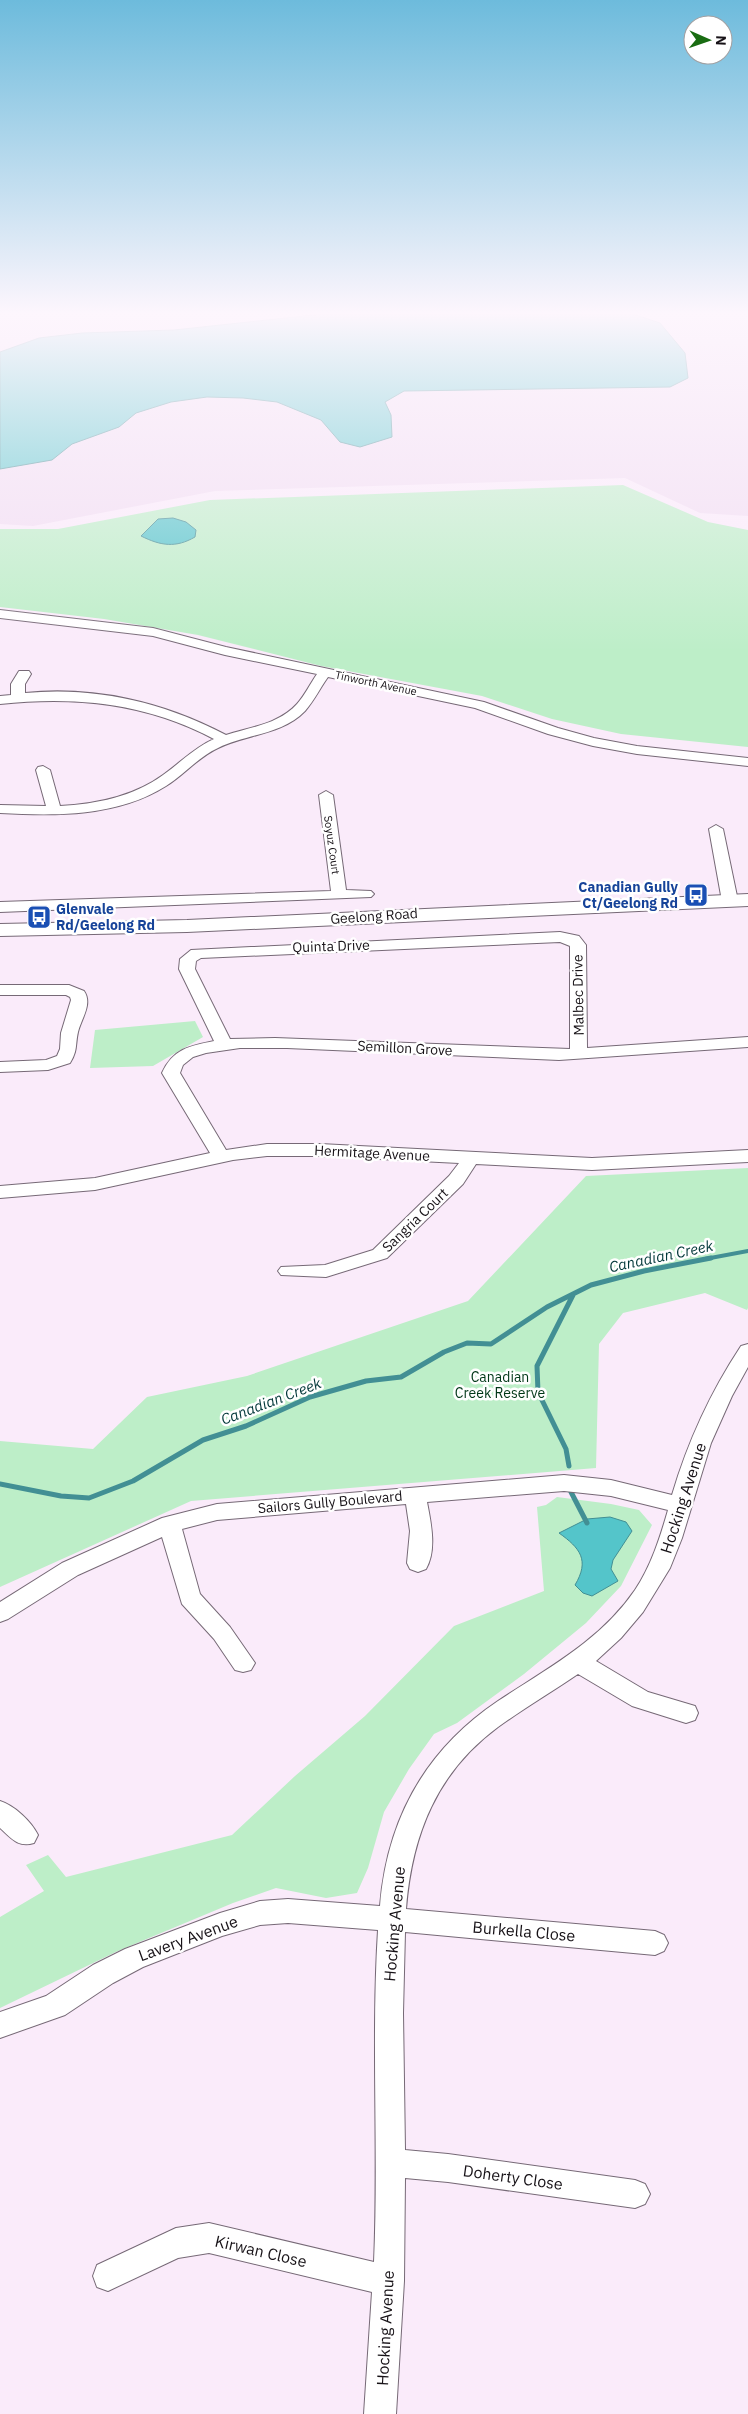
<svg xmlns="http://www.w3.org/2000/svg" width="748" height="2414" viewBox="0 0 748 2414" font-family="'IBM Plex Sans',sans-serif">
  <rect width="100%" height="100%" fill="#faebfa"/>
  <path fill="#f1ddf2" d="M0 314H748V516L700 513 625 478 215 491 33 526 0 524Z"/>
  <path fill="#bdeec8" d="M623 485 708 522 748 530V747L621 734 552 719 482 696 321 666 198 635 104 619 0 607V529H58L210 500Z
    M195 1021 203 1037 153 1066 90 1068 95 1030Z
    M748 1168V1308L747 1310 705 1293 623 1313 599 1344 596 1468 191 1501 0 1587V1441L93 1449 147 1397 247 1376 468 1301 586 1176Z
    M557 1497 611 1504 639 1510 652 1525 621 1586 586 1623 524 1674 457 1723 434 1734 409 1769 384 1812 368 1868 357 1893 326 1898 276 1888 233 1903 118 1951 0 2008V1917L44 1891 26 1865 48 1855 66 1877 232 1835 295 1776 365 1716 454 1626 544 1591 537 1507 546 1505Z"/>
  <path fill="#54c5ca" stroke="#428f94" d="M323 314H633L660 323 685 353 688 378 670 387 404 391 385 402 391 415 392 437 360 447 340 442 321 420 277 402 243 398 207 397 171 402 136 413 119 427 72 444 52 460 0 469V352L39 338 82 333 174 330Z
    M173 518 186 522 196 530 195 537C176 548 161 546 141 536L158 519Z
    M610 1517 626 1522 632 1531 613 1560 611 1569 618 1581 592 1596 583 1593 575 1585C590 1560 580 1548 559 1533L587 1519Z"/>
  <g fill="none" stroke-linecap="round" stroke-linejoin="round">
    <path stroke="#428f94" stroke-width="4" d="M705 1259 748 1251"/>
    <path stroke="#428f94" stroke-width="5" d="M569 1466 566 1449 538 1392 537 1366 573 1295
      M0 1484 61 1496 89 1498 133 1481 203 1440 246 1426 310 1397 366 1381 401 1377 444 1352 467 1343 491 1344 547 1307 591 1285 644 1271 711 1258
      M571 1492 587 1523"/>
    <g stroke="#766976" stroke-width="2">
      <path id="minor" d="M0 610 153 628 226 647 484 702 558 728 594 738 637 746 748 758V766L637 754 593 746 548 734 475 708 328 677C320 688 314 701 305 711 282 735 246 734 218 748 198 757 184 775 166 786 117 817 56 816 0 813V805L46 806 36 770 38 767 43 766 50 770 60 806C96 804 133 797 163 775 180 763 194 748 214 739 146 703 76 696 0 704V696L11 695V684L19 671H29L31 674 25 684V693C94 686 164 702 226 735 251 727 279 724 297 704 305 695 310 684 317 674L225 655 153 636 0 618Z
        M326 791 333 795 346 890 371 891 374 894 371 897 0 912V902L331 891 319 795Z
        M716 825 723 829 738 901 730 906 722 901 709 829Z
        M560 932 579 936 586 945 587 1048 748 1037V1047L559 1060 287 1048H240L206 1053 193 1057 183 1065 180 1073 226 1150 267 1144H320L592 1158 748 1150V1162L592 1170 476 1164 463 1184 387 1258 326 1277 281 1275 278 1271 281 1267 325 1265 373 1250 449 1176 459 1163 320 1156H267L233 1160 95 1190 0 1198V1186L95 1178 210 1153 162 1073C173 1049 189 1046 214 1041L179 969 180 959 191 950ZM560 942 570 946V1049L275 1038 230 1039 195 969 196 961 201 958Z
        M0 985H69L84 991C93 1004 81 1019 78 1032 75 1045 78 1050 70 1063L48 1070 0 1072V1062L46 1060 57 1056 60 1049 61 1033 71 1000 70 997 66 995H0Z
        M748 1344V1367L732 1396 711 1443 682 1538 670 1568 643 1612 621 1638 596 1661 648 1692 695 1706 698 1713 695 1720 686 1723 632 1706 578 1674C552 1692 524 1708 498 1727 437 1772 412 1834 406 1909L655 1931 664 1935 668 1943 664 1951 655 1955 405 1932 403 2013 405 2150 448 2154 635 2180 645 2184 650 2194 645 2204 635 2208 448 2182 405 2178 404 2281 396 2414H364L372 2292 209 2253 178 2258 108 2291 97 2287 93 2276 97 2265 176 2228 209 2223 374 2262C379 2151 371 2040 378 1930L288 1923 260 1925 222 1936 143 1967 113 1983 65 2015 0 2038V2012L46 1996 93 1965 125 1949 220 1913 260 1901 288 1899 380 1906C387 1820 425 1750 498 1701 548 1668 600 1641 635 1590 651 1566 660 1538 668 1510L611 1496 564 1491 427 1502C431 1523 437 1550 426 1569L418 1572 410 1569 407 1563 410 1531 406 1504 217 1520 182 1529 200 1594 230 1627 255 1663 251 1670 243 1672 235 1670 214 1639 182 1604 162 1537 78 1575 8 1619 0 1622V1602L62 1563 162 1518 217 1504 564 1475 611 1480 672 1495C688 1441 710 1393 741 1346Z
        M0 1801C15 1806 31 1821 38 1835L34 1843C18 1848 11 1838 0 1828Z"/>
    </g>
    <g stroke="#766976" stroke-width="2">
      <path id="major" d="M748 894V906L187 932 0 936V924L187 920Z"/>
    </g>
    <use href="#minor" fill="#fff" fill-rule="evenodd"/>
    <use href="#major" fill="#fff" fill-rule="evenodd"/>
  </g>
  <linearGradient id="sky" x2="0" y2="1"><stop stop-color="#6dbbdc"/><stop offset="0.48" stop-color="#fdf6fd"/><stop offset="1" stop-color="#fdf6fd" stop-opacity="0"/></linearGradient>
  <rect width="748" height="652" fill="url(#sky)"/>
  <defs>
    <g id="bus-square" transform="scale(1.25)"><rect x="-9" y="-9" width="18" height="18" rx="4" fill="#1a4fb4" stroke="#fff"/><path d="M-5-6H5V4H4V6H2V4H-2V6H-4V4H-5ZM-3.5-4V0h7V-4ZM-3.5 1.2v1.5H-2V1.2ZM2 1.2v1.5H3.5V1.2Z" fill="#fff"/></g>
  </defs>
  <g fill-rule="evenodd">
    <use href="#bus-square" x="696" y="895"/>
    <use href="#bus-square" x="39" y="917"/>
  </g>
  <g text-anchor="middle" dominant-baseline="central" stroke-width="5" stroke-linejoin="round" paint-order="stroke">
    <g font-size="11" fill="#171217" stroke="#fff">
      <text transform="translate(376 683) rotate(12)">Tinworth Avenue</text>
      <text transform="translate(332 845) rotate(82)">Soyuz Court</text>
    </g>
    <g font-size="14" font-weight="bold" fill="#164399" stroke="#fff" text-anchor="end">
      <text x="678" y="887">Canadian Gully<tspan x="678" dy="16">Ct/Geelong Rd</tspan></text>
      <text x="56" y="909" text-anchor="start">Glenvale<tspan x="56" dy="16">Rd/Geelong Rd</tspan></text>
    </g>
    <g font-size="14" fill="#171217" stroke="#fff">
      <text transform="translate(374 916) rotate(-4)">Geelong Road</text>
      <text transform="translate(331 946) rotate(-2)">Quinta Drive</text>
      <text transform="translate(578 995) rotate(-91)">Malbec Drive</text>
      <text transform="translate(405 1048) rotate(3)">Semillon Grove</text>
      <text transform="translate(372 1153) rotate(3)">Hermitage Avenue</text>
      <text transform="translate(415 1220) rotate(-44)">Sangria Court</text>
      <text transform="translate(330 1502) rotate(-5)">Sailors Gully Boulevard</text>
    </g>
    <g font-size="14" fill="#003717" stroke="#fff">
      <text x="500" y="1377">Canadian<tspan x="500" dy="16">Creek Reserve</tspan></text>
    </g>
    <g font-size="15" font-style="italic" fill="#003638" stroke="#fff">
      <text transform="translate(661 1256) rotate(-12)">Canadian Creek</text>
      <text transform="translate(271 1401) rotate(-21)">Canadian Creek</text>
    </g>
    <g font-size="16" fill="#171217" stroke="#fff">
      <text transform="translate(683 1498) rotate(-72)">Hocking Avenue</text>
      <text transform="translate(394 1924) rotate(-85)">Hocking Avenue</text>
      <text transform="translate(524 1931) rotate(5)">Burkella Close</text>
      <text transform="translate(188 1938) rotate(-20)">Lavery Avenue</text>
      <text transform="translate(513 2177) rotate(8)">Doherty Close</text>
      <text transform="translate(261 2251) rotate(13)">Kirwan Close</text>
      <text transform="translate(385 2328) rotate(-87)">Hocking Avenue</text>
    </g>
  </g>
  <g transform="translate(708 40) rotate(92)"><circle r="24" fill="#ffffff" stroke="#a2a0a2"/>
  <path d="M0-4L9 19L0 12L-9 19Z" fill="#196c12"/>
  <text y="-8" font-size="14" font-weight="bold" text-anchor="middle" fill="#171217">N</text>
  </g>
</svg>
